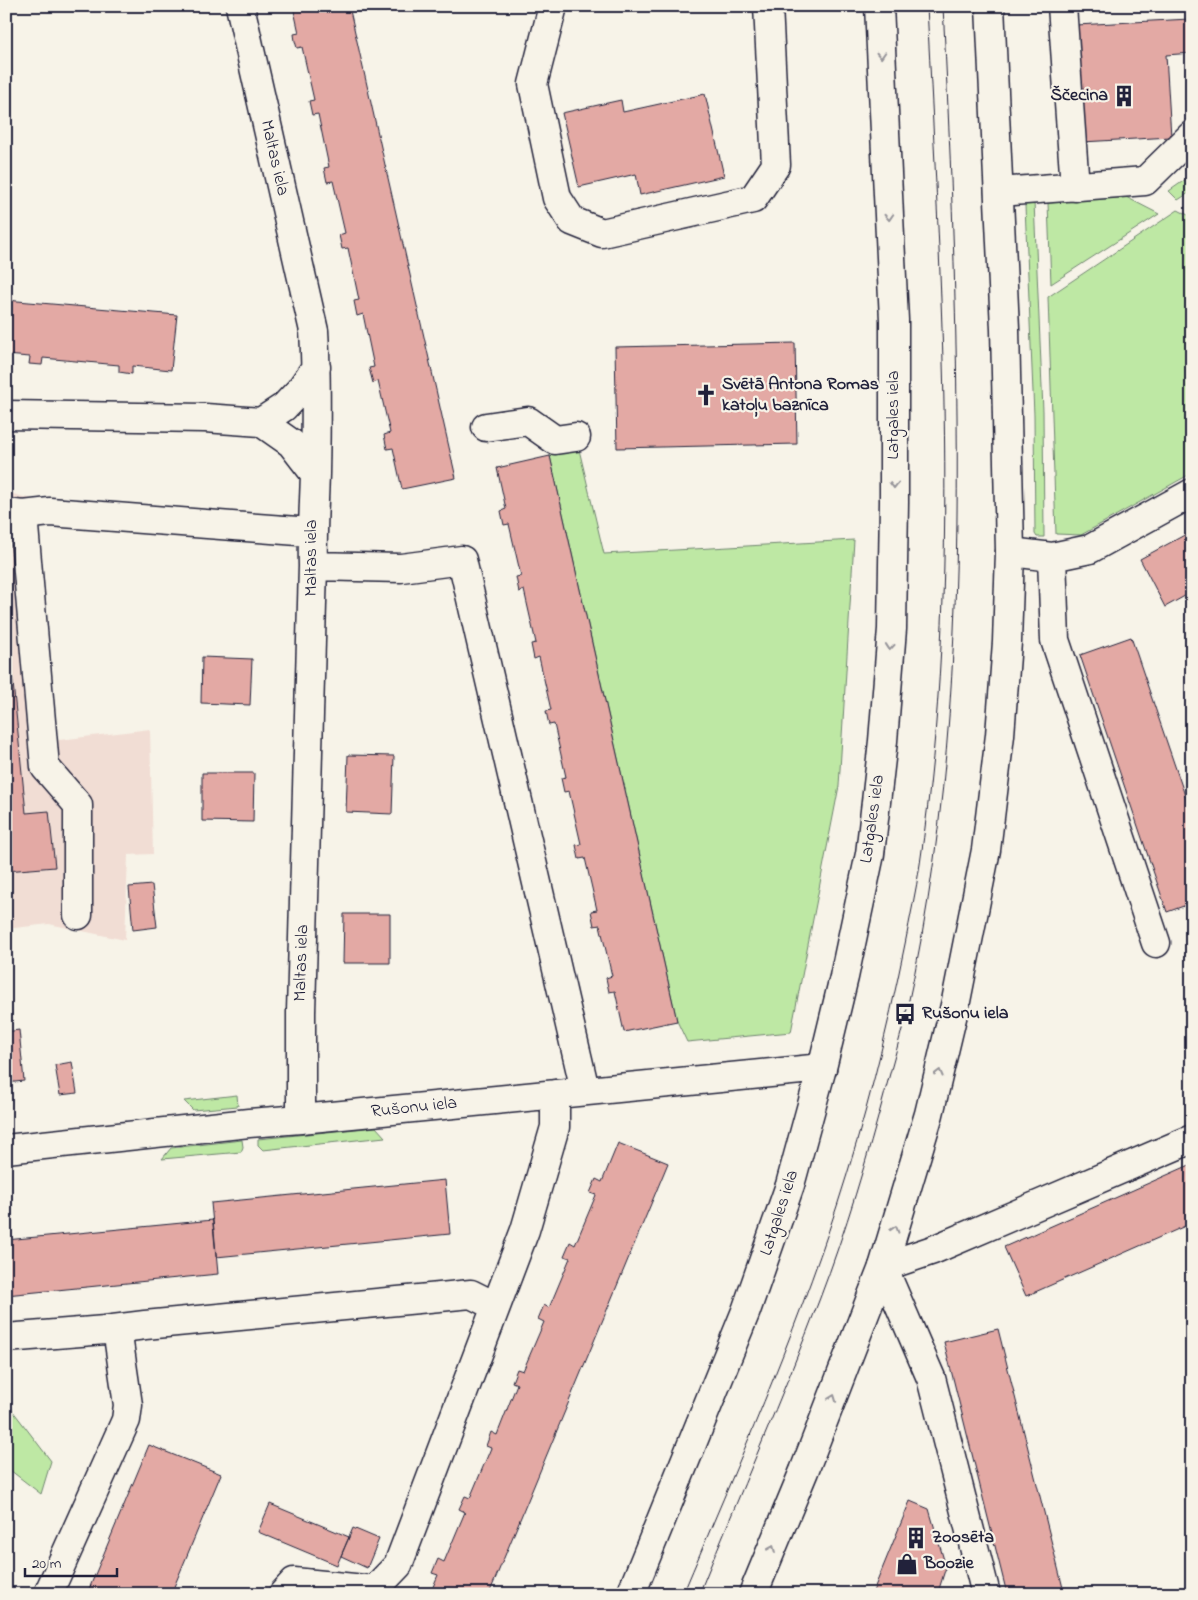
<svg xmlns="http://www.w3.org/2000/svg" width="1198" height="1600" viewBox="0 0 1198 1600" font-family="'Indie Flower',sans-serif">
  <rect width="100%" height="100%" fill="#f7f3e8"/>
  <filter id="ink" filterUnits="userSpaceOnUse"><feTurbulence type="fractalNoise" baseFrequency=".02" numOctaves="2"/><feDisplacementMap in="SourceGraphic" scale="10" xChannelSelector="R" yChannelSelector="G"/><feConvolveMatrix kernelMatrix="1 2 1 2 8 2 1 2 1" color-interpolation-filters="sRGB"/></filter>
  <g filter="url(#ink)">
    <path fill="#f1ddd4" d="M6 492 35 500 33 539 51 741 150 729 153 854 128 855 125 940 49 924 6 929Z"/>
    <path fill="#bee8a4" stroke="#708570" d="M1192 175V191L1178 200 1169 191Z
      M1126 197 1159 214 1051 284 1048 203Z
      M1027 202H1034L1043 411 1044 537H1037L1035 534 1034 415 1025 206Z
      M1178 210 1192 217V473L1081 535 1056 534 1048 297Z
      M576 437 604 554 854 540 839 786 791 1032 687 1042 677 1021 550 456 555 440Z
      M237 1095 238 1106 193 1110 184 1101Z
      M376 1127 385 1137 263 1150 258 1145V1139Z
      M242 1140 243 1147 241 1152 162 1159 171 1148Z
      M6 1402 51 1461 41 1494 6 1467Z"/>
    <path fill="#e3a9a4" stroke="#22223b" d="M293 6H349L456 478 402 489 393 448 387 449 384 435 390 433 378 381 373 383 369 368 374 367 363 314 357 316 354 301 359 300 348 248 342 249 339 235 345 233 333 181 327 182 324 168 329 167 318 114 312 115 309 101 314 100 302 47 297 48 295 41 294 34 299 33Z
      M1189 6H1192V53L1166 55 1171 137 1082 142 1076 25 1190 19Z
      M705 94 724 176 640 195 636 174 579 187 562 113 621 100 623 112Z
      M6 300 177 315 171 370 132 366V374L119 372V365L43 358 42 365 29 364 30 357 6 355Z
      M795 343 797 444 617 448 615 347Z
      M550 456 677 1021 624 1032 615 991 609 992 606 978 612 976 600 925 594 926 591 911 597 910 585 858 579 859 576 845 581 844 569 791 564 792 561 778 566 777 554 724 549 725 546 711 551 710 539 657 534 659 531 644 536 643 524 590 519 592 516 577 521 576 509 524 504 525 501 511 506 509 497 468Z
      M1192 531V592L1165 607 1140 559Z
      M6 613 26 813 49 811 55 867 6 871Z
      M1131 637 1192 816V903L1167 912 1080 655Z
      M202 657 252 659 250 705 201 703Z
      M348 755 394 756 392 814 346 812Z
      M202 773H254L253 822 202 821Z
      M152 885 157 927 133 930 129 887Z
      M344 914H390V963H343Z
      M19 1030 24 1081 6 1083V1032Z
      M72 1062 77 1093 60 1095 55 1065Z
      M618 1143 668 1163 489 1594H430L438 1575 432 1573 438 1559 444 1562 465 1512 459 1509 465 1496 470 1498 491 1448 486 1446 491 1432 497 1435 517 1384 512 1382 517 1369 523 1371 544 1322 538 1319 544 1305 549 1308 570 1258 564 1256 570 1242 575 1245 596 1195 590 1193 596 1179 602 1182Z
      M1192 1164V1223L1026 1296 1004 1247Z
      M445 1180 450 1234 216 1257 211 1203Z
      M213 1220 218 1274 6 1295V1240Z
      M998 1329 1064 1592 1058 1594H1007L944 1342Z
      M149 1445 221 1474 171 1594H87Z
      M910 1501 929 1509 946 1567 939 1589 941 1594H872Z
      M270 1504 349 1537 337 1565 258 1532Z
      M353 1528 379 1539 367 1568 341 1556Z
      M1192 1586V1594H1146Z"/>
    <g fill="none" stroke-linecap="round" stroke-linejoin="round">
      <g stroke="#22223b" stroke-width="31">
        <path id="minor" d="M240 6 314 331C317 378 316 426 315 474 314 505 312 535 313 566L301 1012V1119
          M553 6 533 84 557 198 572 221 602 233 753 199 776 165 768 6
          M1062 6 1075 187
          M999 192 1145 181 1192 135
          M6 415 205 418 261 422 291 443 315 474
          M261 422 284 407 300 390 316 367
          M486 427 528 421 555 440 576 437
          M6 513 23 515 50 512 311 532
          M23 515 45 767 78 805V915
          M1010 552 1052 557 1090 549 1192 493
          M1052 557 1055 640 1156 943
          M313 566 401 568 462 560 585 1090
          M6 1149 249 1123 301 1119 822 1068
          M6 1338 105 1330 145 1325 471 1294 495 1306
          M48 1594 126 1420 128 1405 117 1329
          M283 1594 294 1582 374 1590 398 1565 525 1230 555 1127V1094
          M986 1594 931 1378 883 1267 933 1250 1192 1139"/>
      </g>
      <g stroke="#22223b" stroke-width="31">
        <path id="highway" d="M631 1594 746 1311 790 1185 822 1068 844 977 870 854 883 741 892 629 894 502V320L879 6
          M753 1594 804 1471 883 1267 929 1114 956 1001 986 850 1000 735 1007 642 1010 552 1005 329 990 6"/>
      </g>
      <use href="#minor" stroke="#f7f3e8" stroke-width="28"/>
      <use href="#highway" stroke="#f7f3e8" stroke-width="28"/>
      <path stroke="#22223b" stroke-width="1" d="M683 1594C737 1466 794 1338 837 1206 865 1120 887 1033 905 944 910 918 916 891 920 864 962 580 941 292 927 6
        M699 1594C739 1495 782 1398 820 1298 846 1230 867 1159 886 1088 893 1062 901 1035 907 1009 951 814 959 614 957 415 956 279 950 142 943 6"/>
    </g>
    <defs><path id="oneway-chevron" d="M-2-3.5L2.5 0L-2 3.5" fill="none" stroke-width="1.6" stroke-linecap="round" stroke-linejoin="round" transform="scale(1.25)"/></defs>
    <g stroke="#97959a">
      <use href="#oneway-chevron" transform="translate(881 55) rotate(87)"/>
      <use href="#oneway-chevron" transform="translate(889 217) rotate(87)"/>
      <use href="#oneway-chevron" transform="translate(894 485) rotate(90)"/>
      <use href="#oneway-chevron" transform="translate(890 647) rotate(95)"/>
      <use href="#oneway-chevron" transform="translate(939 1073) rotate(-76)"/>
      <use href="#oneway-chevron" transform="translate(895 1229) rotate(-73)"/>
      <use href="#oneway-chevron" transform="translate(833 1398) rotate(-69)"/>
      <use href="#oneway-chevron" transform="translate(772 1549) rotate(-67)"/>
    </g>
  </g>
  <defs>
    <g id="building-bare" transform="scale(1.725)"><path d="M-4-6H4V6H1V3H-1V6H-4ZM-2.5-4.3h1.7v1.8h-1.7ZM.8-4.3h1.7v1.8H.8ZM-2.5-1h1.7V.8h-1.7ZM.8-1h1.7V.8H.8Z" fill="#22223b" stroke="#f7f3e8" stroke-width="2.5" paint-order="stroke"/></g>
    <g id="church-bare" transform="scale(1.725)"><path d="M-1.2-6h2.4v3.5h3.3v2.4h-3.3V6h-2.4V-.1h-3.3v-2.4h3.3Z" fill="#22223b" stroke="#f7f3e8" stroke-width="2.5" paint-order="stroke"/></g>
    <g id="bus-bare" transform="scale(1.725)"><path d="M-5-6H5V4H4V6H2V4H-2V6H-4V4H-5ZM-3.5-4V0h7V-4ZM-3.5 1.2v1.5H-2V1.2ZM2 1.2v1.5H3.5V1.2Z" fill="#22223b" stroke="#f7f3e8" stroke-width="2.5" paint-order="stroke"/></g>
    <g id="shop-bare" transform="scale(1.725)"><path d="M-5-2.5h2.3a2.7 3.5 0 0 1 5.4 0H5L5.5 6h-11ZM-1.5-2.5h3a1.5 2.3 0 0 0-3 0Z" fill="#22223b" stroke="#f7f3e8" stroke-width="2.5" paint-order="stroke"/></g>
  </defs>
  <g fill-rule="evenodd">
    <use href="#building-bare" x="1124" y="96"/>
    <use href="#church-bare" x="706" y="395"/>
    <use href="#bus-bare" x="905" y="1014"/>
    <use href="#building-bare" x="916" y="1538"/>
    <use href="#shop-bare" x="907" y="1564"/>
  </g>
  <g text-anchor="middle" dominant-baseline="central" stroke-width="4.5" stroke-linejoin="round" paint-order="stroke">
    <g font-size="18" font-weight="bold" fill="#22223b" stroke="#f7f3e8" text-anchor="start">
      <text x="1108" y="96" text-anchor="end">Ščecina</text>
      <text x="722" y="385">Svētā Antona Romas<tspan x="722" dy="21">katoļu baznīca</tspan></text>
      <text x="922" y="1014">Rušonu iela</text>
      <text x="932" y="1538">Zoosēta</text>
      <text x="924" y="1564">Boozie</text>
    </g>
    <g font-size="18" fill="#22223b" stroke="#f7f3e8">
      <text transform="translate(274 158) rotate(77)">Maltas iela</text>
      <text transform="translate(894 415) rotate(-90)">Latgales iela</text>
      <text transform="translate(312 558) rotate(-90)">Maltas iela</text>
      <text transform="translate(873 819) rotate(-82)">Latgales iela</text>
      <text transform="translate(302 963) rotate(-88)">Maltas iela</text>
      <text transform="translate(414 1108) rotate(-6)">Rušonu iela</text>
      <text transform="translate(780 1213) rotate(-72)">Latgales iela</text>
    </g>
  </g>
  <rect width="1198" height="1600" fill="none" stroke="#f7f3e8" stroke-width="25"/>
  <rect x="12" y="12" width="1173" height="1575" fill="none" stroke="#22223b" stroke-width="2" filter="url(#ink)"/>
  <path d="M25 1568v8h92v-8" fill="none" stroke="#22223b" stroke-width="2.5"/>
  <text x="32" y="1568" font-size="15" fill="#22223b" stroke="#f7f3e8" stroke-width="4" paint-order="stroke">20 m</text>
</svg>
